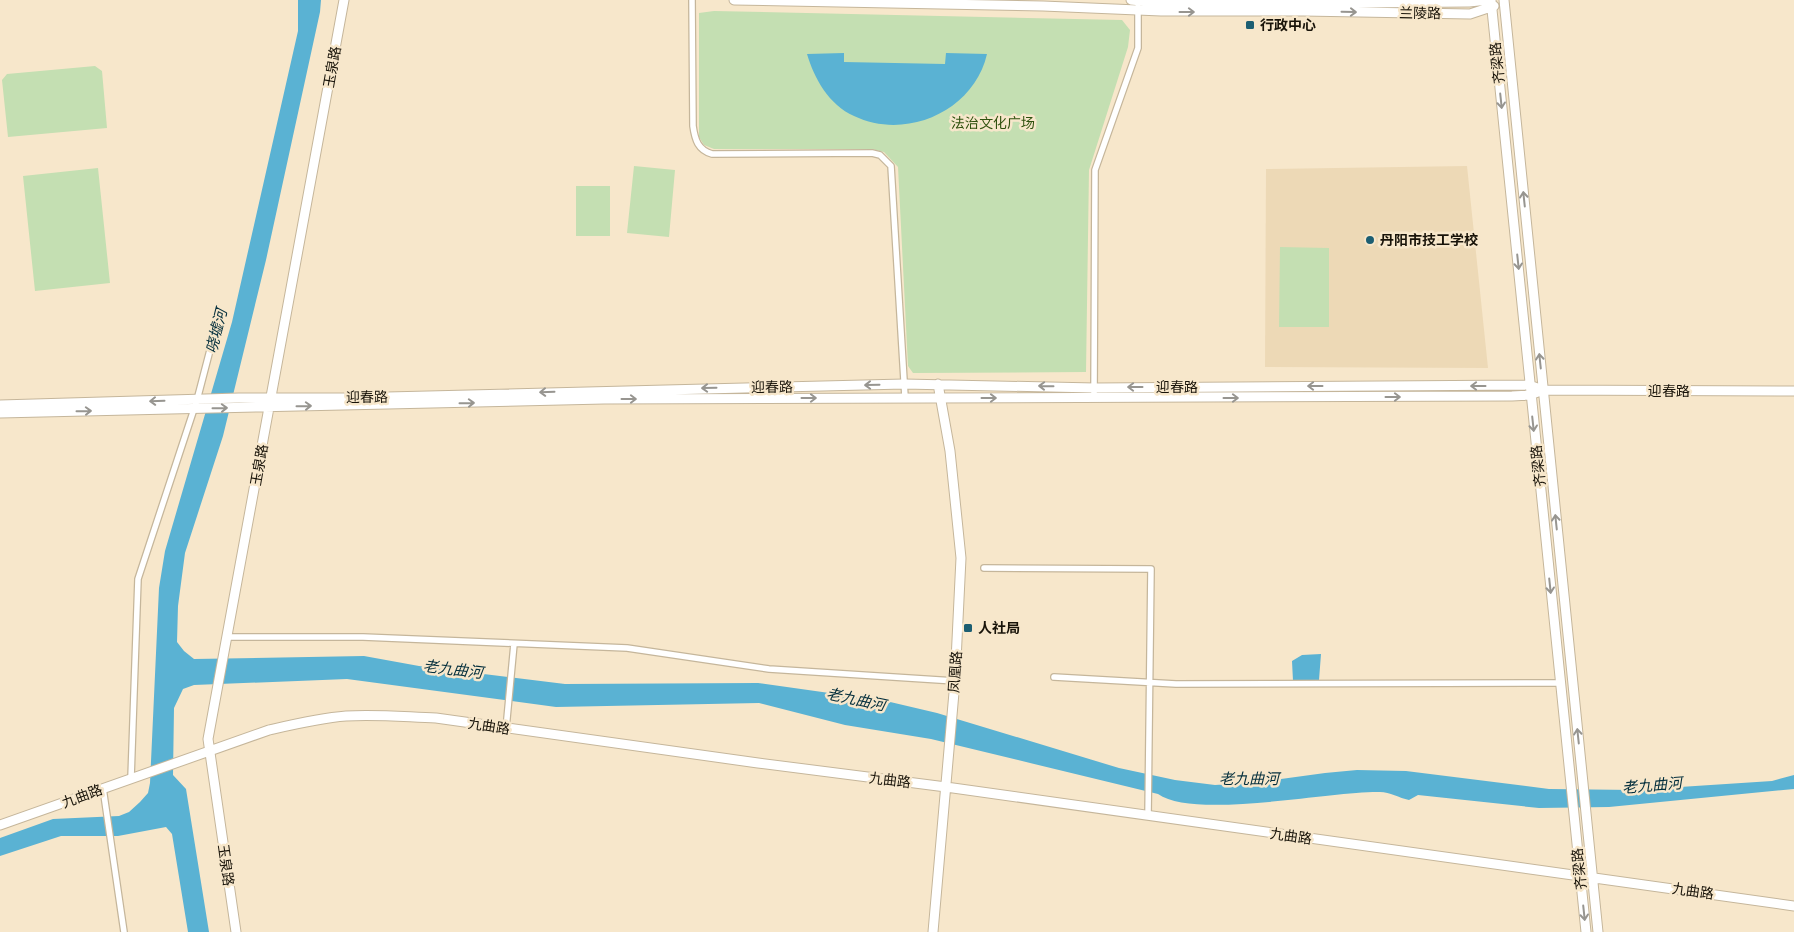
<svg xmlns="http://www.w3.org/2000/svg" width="1794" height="932" viewBox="0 0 1794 932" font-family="'Public Sans','Noto Sans SC',sans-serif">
  <rect width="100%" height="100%" fill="#f7e7cb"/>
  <path fill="#edd9b6" d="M1467 166 1488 368 1265 367 1266 169Z"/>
  <path fill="#c4dfb2" d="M714 11 1122 20 1130 30 1128 47 1089 170 1086 372 913 373 908 366 898 167 884 152 872 149H714L704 145 699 137V13Z
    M95 66 102 71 107 128 8 137 2 80 7 74Z
    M634 166 675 170 669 237 627 233Z
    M98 168 110 283 35 291 23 176Z
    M576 186H610V236H576Z
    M1280 247 1329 248V327H1279Z"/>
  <path fill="#5ab2d3" d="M298 0H321L320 12 266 260 223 436 185 553 178 606 177 642 184 651 194 659 364 656 419 666 565 684 758 683 886 701 937 713 1119 768 1175 780 1215 785 1260 782 1325 773 1357 770 1406 771 1549 789 1634 790 1772 781 1794 775V789L1609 807 1539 808 1418 795 1409 800C1399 798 1390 792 1380 792 1330 791 1194 820 1158 794L931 739 845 725 759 703 556 707 347 679 194 685 183 689 174 708 173 775 186 789 209 932H188L172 834 166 827 118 836H61L0 856V838L53 819 119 816 129 812 140 802 148 793 150 783 159 588 165 551 232 322 298 31Z
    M844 53V62L945 64 946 53 987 54C974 111 906 141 854 116 829 105 814 78 807 54Z
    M1321 654 1319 680 1293 681 1292 661 1302 655Z"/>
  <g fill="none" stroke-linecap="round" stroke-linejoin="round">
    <g stroke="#c5b69b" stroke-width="8">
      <path id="street" d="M692 0 693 126C695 140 698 150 712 154L872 153 880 155 891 166 905 397
        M1094 398 1095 170 1138 48V7
        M984 568 1151 569 1148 816
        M227 637H363L627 648 769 669 955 681
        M1054 677 1176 684 1560 683
        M506 729 514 644
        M131 778 138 579 197 400 216 327
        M103 788 124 932"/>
    </g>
    <g stroke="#c5b69b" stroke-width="11">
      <path id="secondary" d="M734 0 1043 6 1161 11H1303L1470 14 1494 6
        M1131 0 1162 3 1246 4 1469 2 1488 0
        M1491 0 1586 932
        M1504 0 1598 932
        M0 405 239 398H346L904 384 1095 388 1529 385 1543 390
        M0 413 604 399 1512 396 1530 395 1543 390 1794 391
        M0 825 269 730C295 724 320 718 346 716 376 714 406 717 436 718L758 763 946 787 1794 906
        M236 932 208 739 344 0
        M933 932 955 681 961 558 950 451 938 384"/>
    </g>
    <use href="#street" stroke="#fff" stroke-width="5.5"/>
    <use href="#secondary" stroke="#fff" stroke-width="9"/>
  </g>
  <defs><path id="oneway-shaft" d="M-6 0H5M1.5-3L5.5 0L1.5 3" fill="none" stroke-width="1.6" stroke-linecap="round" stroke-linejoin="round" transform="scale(1.25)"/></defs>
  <g stroke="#979590">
    <use href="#oneway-shaft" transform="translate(1187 12)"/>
    <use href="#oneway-shaft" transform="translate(1349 12) rotate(1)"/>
    <use href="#oneway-shaft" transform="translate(1501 101) rotate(84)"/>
    <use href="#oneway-shaft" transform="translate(1524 199) rotate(-96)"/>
    <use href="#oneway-shaft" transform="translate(1518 262) rotate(84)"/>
    <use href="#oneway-shaft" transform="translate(1540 361) rotate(-96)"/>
    <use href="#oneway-shaft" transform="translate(872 385) rotate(179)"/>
    <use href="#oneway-shaft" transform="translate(1046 386) rotate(-179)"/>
    <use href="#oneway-shaft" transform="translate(1315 386) rotate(180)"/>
    <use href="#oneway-shaft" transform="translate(1478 386) rotate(180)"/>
    <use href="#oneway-shaft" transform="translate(1135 387) rotate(180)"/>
    <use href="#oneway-shaft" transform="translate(709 388) rotate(179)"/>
    <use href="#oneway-shaft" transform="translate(547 392) rotate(178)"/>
    <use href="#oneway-shaft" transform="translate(1393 397)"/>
    <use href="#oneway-shaft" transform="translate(809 398)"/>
    <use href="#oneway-shaft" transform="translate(989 398)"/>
    <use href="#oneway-shaft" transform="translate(1231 398)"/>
    <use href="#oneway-shaft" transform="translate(629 399)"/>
    <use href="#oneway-shaft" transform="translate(157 401) rotate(178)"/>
    <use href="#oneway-shaft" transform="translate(467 403) rotate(-1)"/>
    <use href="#oneway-shaft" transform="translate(304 406) rotate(-1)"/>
    <use href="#oneway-shaft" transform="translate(220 408) rotate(-1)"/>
    <use href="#oneway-shaft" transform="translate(84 411) rotate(-1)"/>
    <use href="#oneway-shaft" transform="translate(1533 424) rotate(84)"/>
    <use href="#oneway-shaft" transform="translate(1556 522) rotate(-96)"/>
    <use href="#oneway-shaft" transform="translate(1550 586) rotate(84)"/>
    <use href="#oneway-shaft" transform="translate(1578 736) rotate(-96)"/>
    <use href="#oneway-shaft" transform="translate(1584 913) rotate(84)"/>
  </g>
  <g fill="#1c5e72" stroke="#f7e7cb" stroke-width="2">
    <rect x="1245" y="20" width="10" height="10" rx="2.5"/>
    <circle cx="1370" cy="240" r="5"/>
    <rect x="963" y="623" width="10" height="10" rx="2.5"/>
  </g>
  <g text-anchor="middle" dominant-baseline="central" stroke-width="5" stroke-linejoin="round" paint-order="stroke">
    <g font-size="14" fill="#181309" stroke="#f7e7cb">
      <text transform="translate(1420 13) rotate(1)">兰陵路</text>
      <text transform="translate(1497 63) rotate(-96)">齐梁路</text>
      <text transform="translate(332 67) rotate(-80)">玉泉路</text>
      <text transform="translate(772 387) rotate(-1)">迎春路</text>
      <text x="1177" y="387">迎春路</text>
      <text x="1669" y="391">迎春路</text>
      <text transform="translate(367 397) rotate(-1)">迎春路</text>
      <text transform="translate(259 465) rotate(-80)">玉泉路</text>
      <text transform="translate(1538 466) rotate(-96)">齐梁路</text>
      <text transform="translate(955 672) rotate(-86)">凤凰路</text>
      <text transform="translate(489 726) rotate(9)">九曲路</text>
      <text transform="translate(890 780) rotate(7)">九曲路</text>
      <text transform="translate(82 796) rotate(-20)">九曲路</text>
      <text transform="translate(1291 836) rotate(8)">九曲路</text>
      <text transform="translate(226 865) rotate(82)">玉泉路</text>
      <text transform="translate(1579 869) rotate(-96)">齐梁路</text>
      <text transform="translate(1693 891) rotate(8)">九曲路</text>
    </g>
    <g font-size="14" font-weight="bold" fill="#181309" stroke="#f7e7cb" text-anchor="start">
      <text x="1260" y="25">行政中心</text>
      <text x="1380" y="240">丹阳市技工学校</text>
      <text x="978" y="628">人社局</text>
    </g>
    <g font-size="14" fill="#2f510e" stroke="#f7e7cb">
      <text x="993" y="123">法治文化广场</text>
    </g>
    <g font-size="15" font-style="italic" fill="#032e3c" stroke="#f7e7cb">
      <text transform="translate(216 331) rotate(-76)">哓墟河</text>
      <text transform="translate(453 669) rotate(7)">老九曲河</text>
      <text transform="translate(856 699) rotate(12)">老九曲河</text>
      <text x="1249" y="778">老九曲河</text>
      <text transform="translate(1652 785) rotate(-5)">老九曲河</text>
    </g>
  </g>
</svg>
